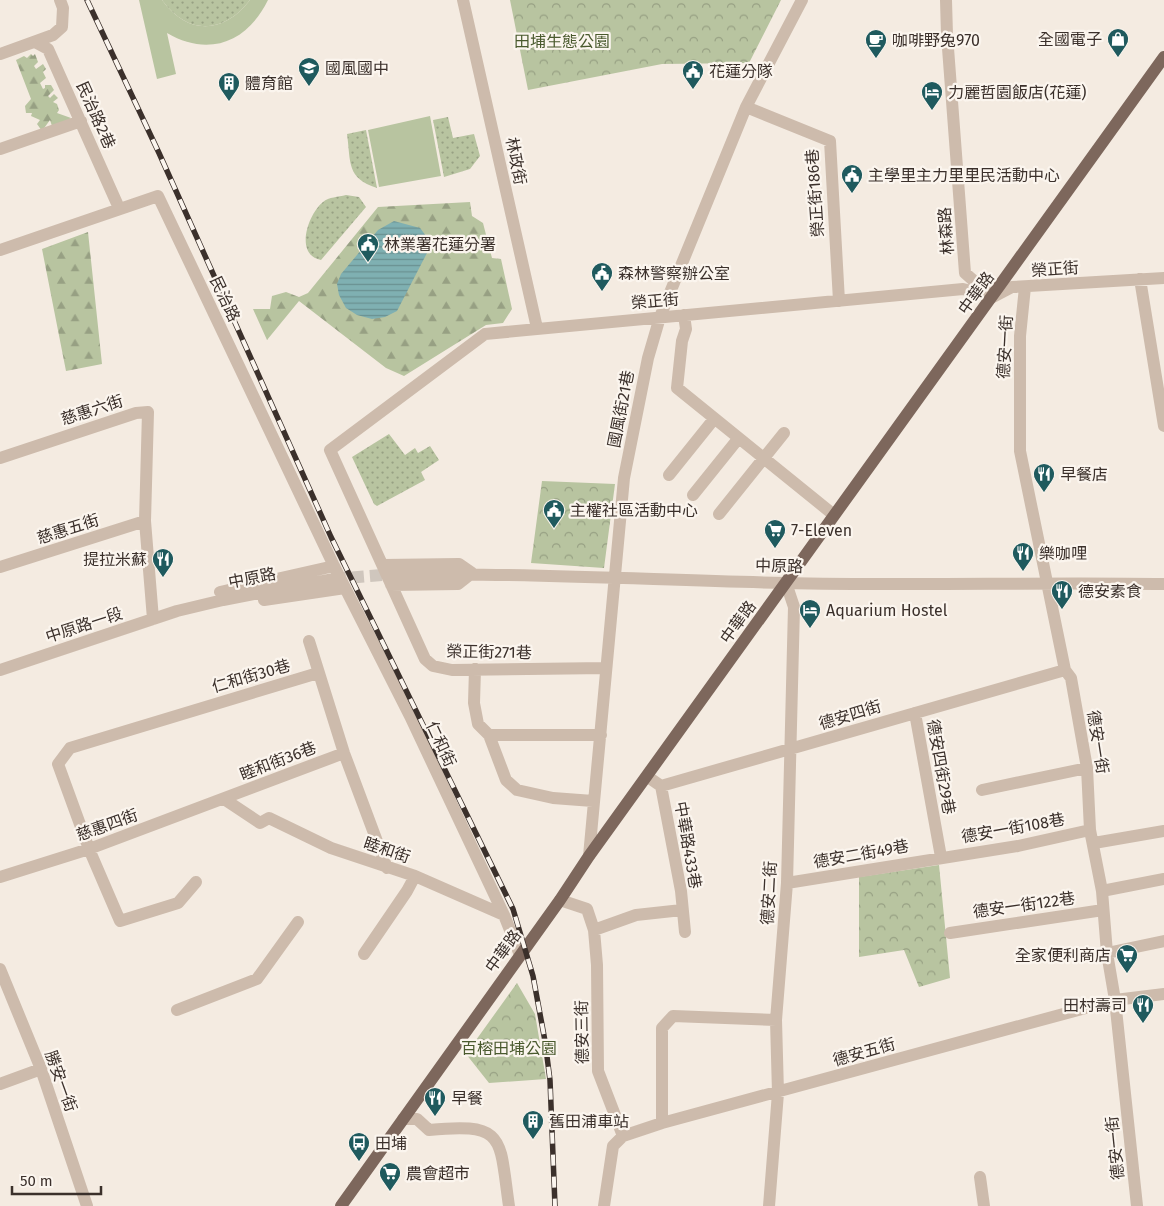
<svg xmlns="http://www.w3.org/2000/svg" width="1164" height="1206" viewBox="0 0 1164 1206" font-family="'Fira Sans','Noto Sans TC',sans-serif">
  <defs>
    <pattern id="grass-dots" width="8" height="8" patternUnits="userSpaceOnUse" patternTransform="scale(1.25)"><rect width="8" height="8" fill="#b8c4a0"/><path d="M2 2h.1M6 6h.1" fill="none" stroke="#97a083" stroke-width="1.8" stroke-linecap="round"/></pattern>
    <pattern id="forest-firs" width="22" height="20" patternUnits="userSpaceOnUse" patternTransform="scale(1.25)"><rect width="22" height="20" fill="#b8c4a0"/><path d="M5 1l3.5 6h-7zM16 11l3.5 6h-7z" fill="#97a083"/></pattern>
    <pattern id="park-crowns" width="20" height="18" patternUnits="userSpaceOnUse" patternTransform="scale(1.25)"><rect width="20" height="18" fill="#b8c4a0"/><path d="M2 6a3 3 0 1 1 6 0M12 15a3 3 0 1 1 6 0" fill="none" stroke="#97a083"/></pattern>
    <pattern id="water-rules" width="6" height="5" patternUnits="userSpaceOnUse" patternTransform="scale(1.25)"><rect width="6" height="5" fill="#7fb0b2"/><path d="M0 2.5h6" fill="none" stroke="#699091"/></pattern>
  </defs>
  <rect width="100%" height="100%" fill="#f4ebe1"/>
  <path fill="url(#grass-dots)" d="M162 0H250C224 34 188 36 162 0Z
    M448 117 453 138 474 134 480 156 470 169 444 177 433 120Z
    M366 130 377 188C346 178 351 162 347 134Z
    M346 195 359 197 366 207 321 260C294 255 308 214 323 202 329 197 338 197 346 195Z
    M389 434 405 455 415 448 418 453 430 446 439 460 421 472 425 480 377 506 374 504 352 457Z"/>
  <path fill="url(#forest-firs)" d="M31 54 33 56 35 54 38 62 34 66 36 69 43 64 46 69 43 72 46 78 40 83 43 89 45 88V85H51L54 90 48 96 50 98 54 94 58 98 53 102 57 104 59 110 57 113 71 118 53 129 50 120 42 131 37 124 40 120 31 116 32 113H26L25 106 31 99 16 60 24 56 27 58Z
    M470 202 472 216 483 223 492 258 501 259 512 309 503 323 486 325 404 376 386 368 299 301 267 340 253 309H270L272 296 286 292 299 297 308 293 378 207Z
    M88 232 102 364 66 371 42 249Z"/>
  <path fill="url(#park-crowns)" d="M510 0H781L749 63 662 64 528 90Z
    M542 481 615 484 604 568 531 563Z
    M939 865 950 978 919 987 904 950 859 957V877Z
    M517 983 535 1014 546 1079 489 1083 466 1054Z"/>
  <path fill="#b8c4a0" d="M139 0H162C188 36 224 34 250 0H268C247 43 208 57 167 33L176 74 157 79Z
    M430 116 441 176 379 187 368 130Z"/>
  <path fill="url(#water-rules)" d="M394 221 420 228 426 236 427 253 397 311 385 317 372 319 357 315 346 308 339 295 337 284 341 274 378 230Z"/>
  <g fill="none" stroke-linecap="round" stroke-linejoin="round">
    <path stroke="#cfc6bd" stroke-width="12" stroke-dasharray="12 6" stroke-linecap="butt" d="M334 579 394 574"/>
    <path stroke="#cdbbac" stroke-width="12" d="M463 0 537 328
      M946 0 947 35 965 273 991 296
      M35 42 48 49 119 208
      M0 54 53 35 62 27 63 8 60 0
      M746 107 830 141 839 301
      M0 149 81 121
      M0 250 158 196 334 566 410 716 504 915
      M1140 279 1164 426
      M1025 287 1020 336V451L1065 670 1071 678 1087 768 1090 830 1102 891 1107 953 1115 1000 1137 1206
      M684 315 686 329 682 341 677 388 834 515
      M0 458 136 413 148 412 145 521 153 619
      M669 475 714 419
      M693 495 738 439
      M719 514 784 433
      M383 565 459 564 472 573 458 584 391 585
      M0 567 145 521
      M394 574C524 573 654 580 785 583 911 586 1038 582 1164 584
      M220 592 334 566
      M264 600 345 588
      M309 641 344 753 387 868
      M606 668 452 670 433 666 425 659 330 450 485 334 963 289 993 297 1012 287 1164 278
      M475 669 474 703 478 724 489 735 506 780 517 790 553 798 593 801
      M0 670 177 611 223 600 334 579
      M915 713 941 857
      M489 735H601
      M648 777 661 786 1065 670
      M661 786 681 891 685 932
      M982 790 1087 768
      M224 799 260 823 269 818 331 848 415 876 504 915 520 955
      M1094 843 1164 831
      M589 856 624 478 648 358 660 317 746 107 802 0
      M0 877 89 849 344 753
      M196 882 178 903 120 921 89 849 58 764 70 748 318 673
      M787 883 1018 846 1090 830
      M1102 891 1164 879
      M560 900 587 909 594 930 597 965 598 1071 623 1136 613 1146 604 1206
      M594 930 636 915 682 910
      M950 933 1103 910
      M1107 953 1164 941
      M364 954 407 891 415 876
      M0 969 41 1069 87 1206
      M177 1010 257 979 298 922
      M0 1084 41 1069
      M403 1119H417L429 1130C507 1122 499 1138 509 1206
      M662 1123V1028L673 1016 776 1020
      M623 1136 662 1123 1115 1000 1164 994
      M980 1177 984 1206
      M769 1206 778 1093 776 1020 787 883 794 607 786 583"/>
    <path stroke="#7d675c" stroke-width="12" d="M341 1206 560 900 589 856 1164 57"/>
    <g stroke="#3b302b" stroke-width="5.5">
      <path id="rail" d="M87 0 159 153 331 537 513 909 533 976 545 1041 550 1080 555 1206"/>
    </g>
    <use href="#rail" stroke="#fbf5ee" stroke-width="4" stroke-dasharray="11" stroke-linecap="butt"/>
  </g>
  <defs>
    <g id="shop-pin" transform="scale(1.125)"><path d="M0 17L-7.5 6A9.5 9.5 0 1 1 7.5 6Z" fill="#1f5a5e" stroke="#fbf5ee"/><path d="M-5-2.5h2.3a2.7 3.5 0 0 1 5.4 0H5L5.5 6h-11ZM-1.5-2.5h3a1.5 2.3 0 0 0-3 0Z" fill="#fff"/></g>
    <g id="cafe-pin" transform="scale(1.125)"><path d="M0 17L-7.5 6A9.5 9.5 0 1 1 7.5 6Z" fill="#1f5a5e" stroke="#fbf5ee"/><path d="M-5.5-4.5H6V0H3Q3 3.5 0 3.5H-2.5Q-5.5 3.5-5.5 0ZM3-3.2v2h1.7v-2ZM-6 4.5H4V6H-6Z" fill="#fff"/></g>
    <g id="school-pin" transform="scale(1.125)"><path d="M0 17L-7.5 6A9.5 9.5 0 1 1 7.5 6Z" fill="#1f5a5e" stroke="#fbf5ee"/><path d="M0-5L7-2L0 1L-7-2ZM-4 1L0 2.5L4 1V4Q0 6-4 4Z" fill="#fff"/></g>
    <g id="civic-pin" transform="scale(1.125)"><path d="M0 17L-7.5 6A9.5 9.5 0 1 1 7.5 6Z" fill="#1f5a5e" stroke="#fbf5ee"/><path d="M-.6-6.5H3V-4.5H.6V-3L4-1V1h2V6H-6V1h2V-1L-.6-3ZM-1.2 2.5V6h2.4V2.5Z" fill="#fff"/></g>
    <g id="building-pin" transform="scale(1.125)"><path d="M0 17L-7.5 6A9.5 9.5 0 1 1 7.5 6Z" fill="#1f5a5e" stroke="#fbf5ee"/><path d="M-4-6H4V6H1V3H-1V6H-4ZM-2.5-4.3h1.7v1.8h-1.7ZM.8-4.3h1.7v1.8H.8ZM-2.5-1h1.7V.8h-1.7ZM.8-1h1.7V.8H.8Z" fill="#fff"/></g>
    <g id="hotel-pin" transform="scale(1.125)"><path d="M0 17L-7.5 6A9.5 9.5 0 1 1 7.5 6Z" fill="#1f5a5e" stroke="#fbf5ee"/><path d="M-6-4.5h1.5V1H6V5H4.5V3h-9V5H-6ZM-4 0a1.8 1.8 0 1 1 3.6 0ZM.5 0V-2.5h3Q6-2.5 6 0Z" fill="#fff"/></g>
    <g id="restaurant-pin" transform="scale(1.125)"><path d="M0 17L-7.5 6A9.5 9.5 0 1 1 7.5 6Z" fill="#1f5a5e" stroke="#fbf5ee"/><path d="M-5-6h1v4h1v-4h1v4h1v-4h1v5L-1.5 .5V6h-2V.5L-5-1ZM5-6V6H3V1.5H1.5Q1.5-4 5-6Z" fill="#fff"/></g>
    <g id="supermarket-pin" transform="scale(1.125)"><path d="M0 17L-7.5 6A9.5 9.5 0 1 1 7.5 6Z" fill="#1f5a5e" stroke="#fbf5ee"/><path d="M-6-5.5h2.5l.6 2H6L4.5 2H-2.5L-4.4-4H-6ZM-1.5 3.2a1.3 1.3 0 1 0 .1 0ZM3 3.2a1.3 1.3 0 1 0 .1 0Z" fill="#fff"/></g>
    <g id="bus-pin" transform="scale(1.125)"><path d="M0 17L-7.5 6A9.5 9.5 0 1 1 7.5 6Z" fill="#1f5a5e" stroke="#fbf5ee"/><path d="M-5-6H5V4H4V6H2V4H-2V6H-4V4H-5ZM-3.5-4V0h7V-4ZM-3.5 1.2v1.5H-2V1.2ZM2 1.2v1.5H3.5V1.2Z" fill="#fff"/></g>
  </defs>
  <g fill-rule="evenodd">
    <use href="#shop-pin" x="1118" y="39"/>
    <use href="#cafe-pin" x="876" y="40"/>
    <use href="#school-pin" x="309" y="68"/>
    <use href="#civic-pin" x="693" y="71"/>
    <use href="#building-pin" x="229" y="83"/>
    <use href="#hotel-pin" x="932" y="92"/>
    <use href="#civic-pin" x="852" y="175"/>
    <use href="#civic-pin" x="368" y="244"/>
    <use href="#civic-pin" x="602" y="273"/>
    <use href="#restaurant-pin" x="1044" y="474"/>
    <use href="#civic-pin" x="554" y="510"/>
    <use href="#supermarket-pin" x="775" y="530"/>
    <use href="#restaurant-pin" x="1023" y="553"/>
    <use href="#restaurant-pin" x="163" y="559"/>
    <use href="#restaurant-pin" x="1062" y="591"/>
    <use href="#hotel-pin" x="810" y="610"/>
    <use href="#supermarket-pin" x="1127" y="955"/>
    <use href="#restaurant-pin" x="1143" y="1005"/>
    <use href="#restaurant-pin" x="435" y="1098"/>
    <use href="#building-pin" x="533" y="1121"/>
    <use href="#bus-pin" x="359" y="1143"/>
    <use href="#supermarket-pin" x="390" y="1173"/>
  </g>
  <g text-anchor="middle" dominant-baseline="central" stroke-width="4.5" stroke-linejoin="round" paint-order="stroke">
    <g font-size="16" fill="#3b302b" stroke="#fbf5ee" text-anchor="start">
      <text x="1102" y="39" text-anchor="end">全國電子</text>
      <text x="892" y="40">咖啡野兔970</text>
      <text x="325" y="68">國風國中</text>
      <text x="709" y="71">花蓮分隊</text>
      <text x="245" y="83">體育館</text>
      <text x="948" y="92">力麗哲園飯店(花蓮)</text>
      <text x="868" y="175">主學里主力里里民活動中心</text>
      <text x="384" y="244">林業署花蓮分署</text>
      <text x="618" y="273">森林警察辦公室</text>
      <text x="1060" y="474">早餐店</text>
      <text x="570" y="510">主權社區活動中心</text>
      <text x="791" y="530">7-Eleven</text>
      <text x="1039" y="553">樂咖哩</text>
      <text x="147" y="559" text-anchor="end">提拉米蘇</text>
      <text x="1078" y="591">德安素食</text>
      <text x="826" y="610">Aquarium Hostel</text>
      <text x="1111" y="955" text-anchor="end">全家便利商店</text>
      <text x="1127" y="1005" text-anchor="end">田村壽司</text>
      <text x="451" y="1098">早餐</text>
      <text x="549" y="1121">舊田浦車站</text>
      <text x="375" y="1143">田埔</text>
      <text x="406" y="1173">農會超市</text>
    </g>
    <g font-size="16" fill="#4a5a2e" stroke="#fbf5ee">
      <text x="562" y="41">田埔生態公園</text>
      <text x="509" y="1048">百榕田埔公園</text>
    </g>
    <g font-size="16" fill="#3b302b" stroke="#fbf5ee">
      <text transform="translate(96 115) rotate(66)">民治路2巷</text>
      <text transform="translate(516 161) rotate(79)">林政街</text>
      <text transform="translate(815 193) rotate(-94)">榮正街186巷</text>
      <text transform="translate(946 231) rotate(-94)">林森路</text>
      <text transform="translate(1055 269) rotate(-4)">榮正街</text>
      <text transform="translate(976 293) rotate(-54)">中華路</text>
      <text transform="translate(225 299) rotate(65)">民治路</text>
      <text transform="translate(655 301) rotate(-5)">榮正街</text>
      <text transform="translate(1005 347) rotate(-87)">德安一街</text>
      <text transform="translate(621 409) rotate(-79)">國風街21巷</text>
      <text transform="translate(92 410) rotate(-18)">慈惠六街</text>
      <text transform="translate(68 529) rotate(-18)">慈惠五街</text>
      <text transform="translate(779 566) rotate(1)">中原路</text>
      <text transform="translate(252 578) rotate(-11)">中原路</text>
      <text transform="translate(738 622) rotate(-54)">中華路</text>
      <text transform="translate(84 625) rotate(-18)">中原路一段</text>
      <text transform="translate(489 652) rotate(1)">榮正街271巷</text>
      <text transform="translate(251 676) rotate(-16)">仁和街30巷</text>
      <text transform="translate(850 715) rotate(-17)">德安四街</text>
      <text transform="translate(1098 742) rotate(81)">德安一街</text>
      <text transform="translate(441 744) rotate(65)">仁和街</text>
      <text transform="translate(278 761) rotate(-21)">睦和街36巷</text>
      <text transform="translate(941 767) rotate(80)">德安四街29巷</text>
      <text transform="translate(107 825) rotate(-20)">慈惠四街</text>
      <text transform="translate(1013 828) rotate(-10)">德安一街108巷</text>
      <text transform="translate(688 845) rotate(80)">中華路433巷</text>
      <text transform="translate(387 850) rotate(19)">睦和街</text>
      <text transform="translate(861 854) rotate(-10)">德安二街49巷</text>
      <text transform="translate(769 893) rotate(-87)">德安二街</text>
      <text transform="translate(1024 905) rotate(-8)">德安一街122巷</text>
      <text transform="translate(503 951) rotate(-54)">中華路</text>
      <text transform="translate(582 1032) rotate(-91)">德安三街</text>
      <text transform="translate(864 1052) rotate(-16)">德安五街</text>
      <text transform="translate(61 1081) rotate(70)">勝安一街</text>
      <text transform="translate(1115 1148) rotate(-96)">德安一街</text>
    </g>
  </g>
  <path d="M12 1186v8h89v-8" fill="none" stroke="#3b302b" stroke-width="2.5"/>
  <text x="20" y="1186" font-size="15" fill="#3b302b" stroke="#fbf5ee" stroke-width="4" paint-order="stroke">50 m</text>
</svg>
